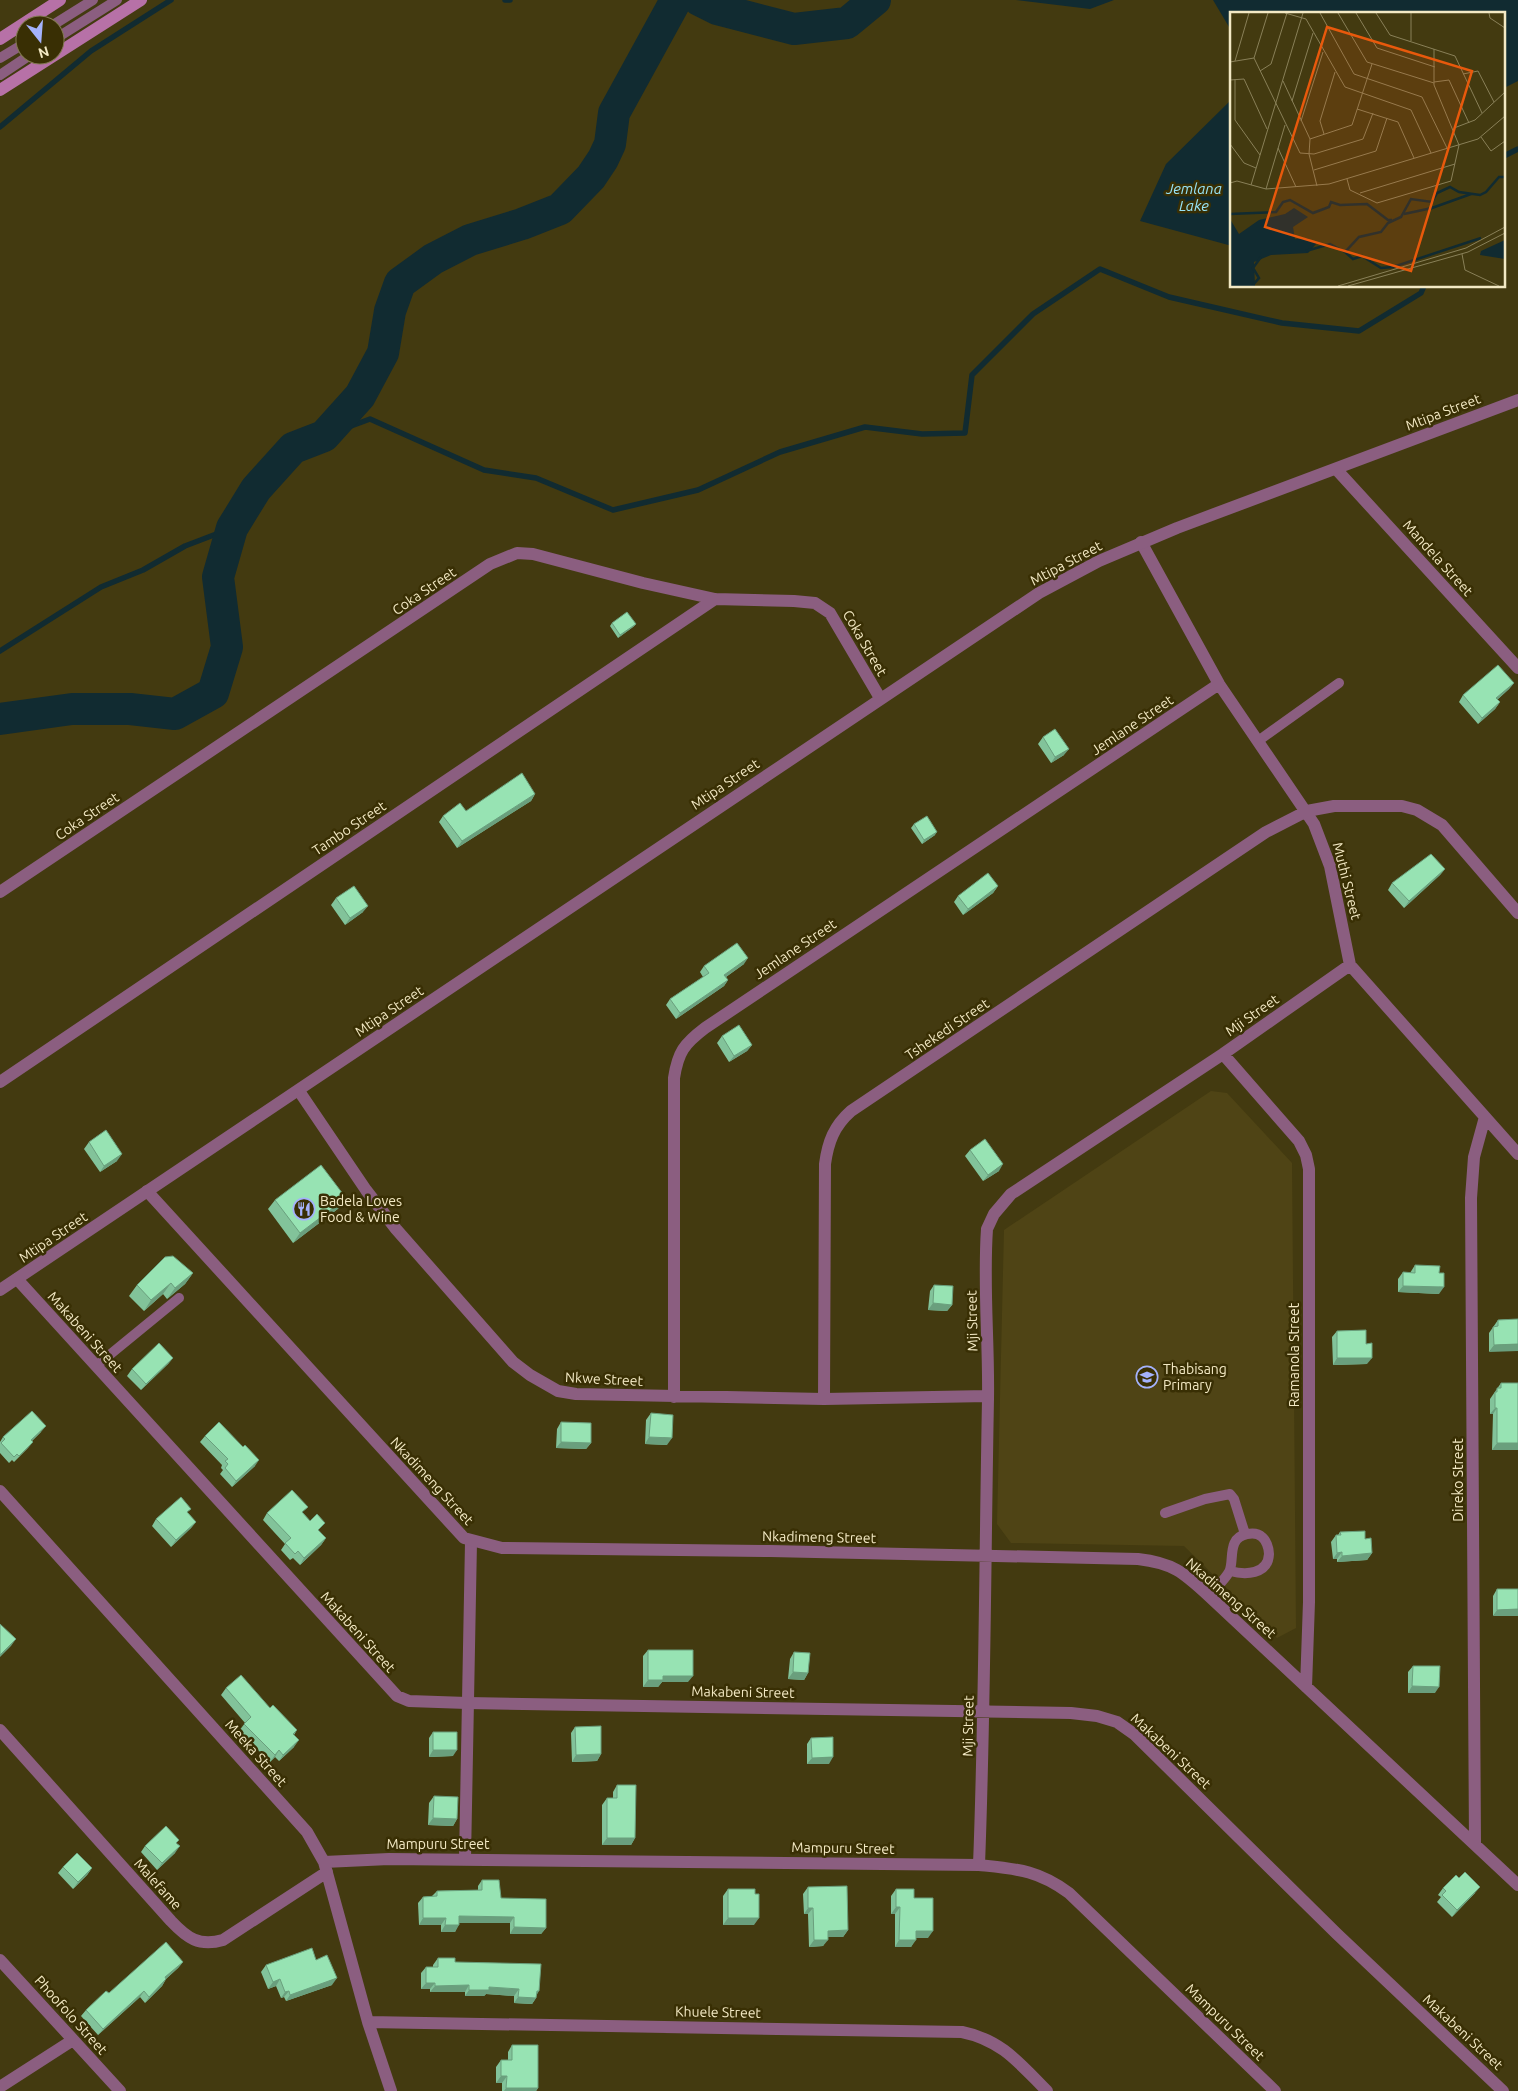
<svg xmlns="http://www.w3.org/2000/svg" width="1518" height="2091" viewBox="0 0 1518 2091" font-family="Ubuntu,sans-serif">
  <rect width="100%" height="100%" fill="#433a10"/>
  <path fill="#4f4415" d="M1211 1091 1227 1093 1292 1163 1296 1628 1277 1638 1184 1546 1011 1543 997 1524 1004 1230Z"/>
  <path fill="#112b31" d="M1016 0H1114L1090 9Z
    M1213 0H1518V81L1504 88V14H1232V32Z
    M1232 99V246L1140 221 1166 164Z"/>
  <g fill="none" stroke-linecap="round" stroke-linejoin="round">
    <path stroke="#112b31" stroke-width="5.5" d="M505 0H510
      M0 127 91 51 171 0
      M1504 156 1518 149
      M324 436 370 419 484 470 536 478 613 510 698 490 780 452 865 427 922 434 965 433 972 375 1033 314 1100 269 1169 297 1282 323 1359 331 1421 293 1424 286
      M0 651 101 587 143 570 185 546 232 528"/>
    <path stroke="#112b31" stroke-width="32" d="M699 0 717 9 794 29 847 23 875 0
      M0 719 72 709H130L175 714 213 693 227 647 218 577 232 528 256 489 293 448 324 436 360 396 383 353 390 311 400 283 433 259 470 240 522 224 560 209 591 177 603 159 610 144 614 113 676 0"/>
    <path stroke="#8b5e80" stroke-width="10" d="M53 25 93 0
      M55 39 117 0
      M0 58 25 43
      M0 75 30 55
      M1258 741 1339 683
      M96 1366 179 1298
      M1165 1513 1205 1499 1230 1494 1234 1499 1245 1534
      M1209 1596C1215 1588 1224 1581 1229 1572 1235 1562 1226 1538 1247 1534 1252 1533 1258 1533 1262 1537 1266 1540 1269 1548 1269 1554 1268 1575 1245 1575 1230 1571"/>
    <path stroke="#8b5e80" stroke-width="12" d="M465 1859 471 1542"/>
    <path stroke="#8b5e80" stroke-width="12" d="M1336 469 1518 668
      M1141 542 1219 684 1314 824 1330 866 1350 965 1518 1154
      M0 892 490 564 517 553 533 554 643 583 715 599 794 601 815 603 830 613 880 698
      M1223 1054 1299 1141 1306 1155 1309 1169V1602L1306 1687
      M0 1082 715 599
      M299 1091 366 1190 396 1229 513 1362 530 1375 558 1391 576 1394 824 1399 988 1396
      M147 1191 464 1538 502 1548 770 1551 1138 1559C1173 1563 1183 1572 1209 1596L1518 1885
      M17 1279 397 1696 409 1701 467 1703 1071 1713 1097 1716 1117 1722 1134 1734 1337 1934 1503 2091
      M674 1397V1078C678 1052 684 1044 705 1028L1219 684
      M824 1399 825 1164C828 1142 834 1126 851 1111L1266 832 1307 811 1334 806H1402L1417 810 1442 825 1518 913
      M0 1491 307 1832 324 1862 368 2022 391 2091
      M0 1730 171 1921C187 1938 199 1947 223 1940L327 1872
      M1475 1844 1471 1198 1474 1157 1485 1117
      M324 1862 389 1859 979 1865C1017 1869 1038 1870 1069 1893L1275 2091
      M979 1865C985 1709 985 1554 988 1399 989 1342 983 1285 987 1229L994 1214 1011 1194 1223 1054 1350 965
      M0 1960 120 2091
      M368 2022 962 2032C1002 2040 1020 2064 1047 2091
      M0 2087 73 2040"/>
    <path stroke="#8b5e80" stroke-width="12" d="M0 1290 1039 593 1099 561 1177 528 1518 400"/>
    <path stroke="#b771a7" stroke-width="12" d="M0 39 60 0
      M0 90 141 0"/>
  </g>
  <path fill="#82c39a" d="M612 623 636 624 633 627 618 638 610 626Z
    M1514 683 1509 689 1497 700 1500 702 1495 709 1478 724 1459 702 1463 695Z
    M1043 737 1064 755 1051 763 1038 744Z
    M535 794 531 801 457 848 439 822 443 816 466 811Z
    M914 824 935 835 922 844 911 828Z
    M1445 869 1440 875 1404 908 1388 890 1392 883Z
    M998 886 993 893 963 915 954 902 958 896Z
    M336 898 363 912 345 925 331 905Z
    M744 964 726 977 728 980 724 986 676 1019 666 1005 670 999 703 977 700 972 704 966Z
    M722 1036 752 1045 747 1051 729 1062 717 1043Z
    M89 1142 117 1161 100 1172 84 1149Z
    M970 1150 999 1171 983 1181 965 1156Z
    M346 1198 339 1208 293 1243 268 1209 275 1200Z
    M1415 1265 1439 1273V1294L1398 1292V1279L1403 1272 1410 1273Z
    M193 1273 185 1284 167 1299 163 1294 144 1311 129 1296 137 1285Z
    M934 1285 952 1305 947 1311 928 1310 930 1291Z
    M1518 1319 1489 1352V1333L1498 1320Z
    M1337 1331 1366 1344 1367 1364 1333 1365 1332 1337Z
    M173 1358 168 1364 141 1390 127 1376 132 1369Z
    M1501 1383H1518V1450H1492L1493 1414H1490V1399Z
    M651 1413 667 1445 645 1444 646 1420Z
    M561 1422 591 1443 586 1449 556 1448 557 1429Z
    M41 1432 32 1441 33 1442 28 1448 14 1462 12 1460 9 1463 0 1453V1442L3 1437Z
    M205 1436 255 1466 232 1487 220 1474 223 1470 221 1468 222 1465 200 1442Z
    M188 1513 196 1522 191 1528 171 1547 152 1526 156 1519Z
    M267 1513H303L326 1538 321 1545 300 1565 293 1558 290 1560 281 1550 285 1544 263 1520Z
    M1340 1532 1365 1539 1372 1553 1367 1560 1337 1562V1559H1333L1331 1542 1336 1535H1338Z
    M1497 1589H1518L1493 1616V1596Z
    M648 1650 688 1682H662L658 1687H643V1656Z
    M794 1652 808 1673 804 1680 788 1679 790 1659Z
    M1413 1666 1435 1693H1408V1672Z
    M226 1688 270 1708 297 1730 294 1735V1747L279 1761 275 1757 270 1762 239 1731 245 1723 221 1695Z
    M575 1727 601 1754 597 1761 572 1762 571 1733Z
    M433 1732 453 1756 429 1757V1738Z
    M811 1738 829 1764H807V1744Z
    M617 1785 635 1838 631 1845H602V1805L607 1798H613V1792Z
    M434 1796 457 1819 453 1826 428 1825 429 1803Z
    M177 1843 175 1853 157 1870 141 1852 145 1846Z
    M63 1867 92 1868 87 1875 73 1889 58 1873Z
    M482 1880 501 1898 546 1928 541 1934H510V1923H459L455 1932H441V1925H419L418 1903 423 1897 432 1896 437 1891 478 1890V1886Z
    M808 1887 848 1930 843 1937H828L823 1946 809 1947 808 1914H804L803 1894Z
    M1443 1888 1475 1893 1452 1917 1437 1902 1441 1897 1438 1895Z
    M728 1889 754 1925H723V1896Z
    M896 1889 914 1898 928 1938H916L911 1947H895V1914H891V1896Z
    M438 1958 455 1962 536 1995V1998L532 2004 514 2003V1996L486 1994 484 1996H465V1992H430V1989H421V1973L426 1967H433V1965Z
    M316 1960 332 1985 286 2001 284 1997 281 1998 276 1986 268 1989 261 1972 266 1965Z
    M183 1962 178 1968 166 1979 162 1986 145 2003 140 1997 98 2035 81 2016 86 2010 109 1993Z
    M512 2045 538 2088 536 2091H502V2083H496V2067L501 2060H508V2052Z"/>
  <path fill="#6a9f7d" d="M636 624 633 627 618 638 620 635Z
    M1514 683 1509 689 1491 705 1496 698Z
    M1500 702 1495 709 1478 724 1482 718Z
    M1069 749 1064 755 1051 763 1055 757Z
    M535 794 531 801 457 848 462 841Z
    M937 832 935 835 922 844 924 840Z
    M1445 869 1440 875 1404 908 1409 901Z
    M998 886 993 893 963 915 968 909Z
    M368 906 363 912 345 925 350 918Z
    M748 958 744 964 720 981 724 975Z
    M728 980 724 986 676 1019 680 1013Z
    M752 1045 747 1051 729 1062 734 1056Z
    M122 1154 117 1161 100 1172 104 1166Z
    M1003 1164 999 1171 983 1181 988 1175Z
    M346 1198 339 1208 293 1243 300 1233Z
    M193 1273 185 1284 167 1299 175 1288Z
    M171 1283 163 1294 144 1311 151 1300Z
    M1403 1286 1444 1287 1439 1294 1398 1292Z
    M933 1303 952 1305 947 1311 928 1310Z
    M1518 1344V1351L1489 1352 1494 1345Z
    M173 1358 168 1364 141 1390 146 1384Z
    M1337 1358H1372L1367 1364 1333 1365Z
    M1495 1408H1497L1493 1414H1490Z
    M46 1426 41 1432 26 1446 31 1440Z
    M649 1437 672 1438 667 1445 645 1444Z
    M561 1442 591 1443 586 1449 556 1448Z
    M1497 1443H1518V1450H1492Z
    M259 1460 255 1466 232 1487 236 1481Z
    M196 1522 191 1528 171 1547 176 1540Z
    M326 1538 321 1545 300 1565 304 1558Z
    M1342 1552 1337 1559H1333L1337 1553Z
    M1372 1553 1367 1560 1337 1562 1342 1556Z
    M1518 1609V1616H1493L1497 1610Z
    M16 1639 11 1646 0 1657V1655Z
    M793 1672 808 1673 804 1680 788 1679Z
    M663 1676H693L688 1682H662L658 1687H643L648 1680Z
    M1412 1686 1439 1687 1435 1693H1408Z
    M299 1740 294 1747 279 1761 283 1755Z
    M279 1750 275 1757 270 1762 275 1755Z
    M433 1750H457L453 1756 429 1757Z
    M601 1754 597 1761 572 1762 576 1755Z
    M833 1757 829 1764H807L812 1758Z
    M433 1818 457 1819 453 1826 428 1825Z
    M607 1838H635L631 1845H602Z
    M180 1846 175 1853 157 1870 162 1863Z
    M92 1868 87 1875 73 1889 78 1882Z
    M1480 1887 1475 1893 1452 1917 1457 1910Z
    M896 1907H900L895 1914H891Z
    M808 1908H813L808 1914H804Z
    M459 1916 514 1917 510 1923H455Z
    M423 1918H446L441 1925H419Z
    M728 1918H759L754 1925H723Z
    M445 1925H459L455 1932H441Z
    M514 1927 546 1928 541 1934H510Z
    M848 1930 843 1937H823L828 1931Z
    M916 1931H933L928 1938H911Z
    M814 1940H828L823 1946 809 1947Z
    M899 1940H916L911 1947H895Z
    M183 1962 178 1968 160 1984 165 1977Z
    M337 1978 332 1985 286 2001 290 1995Z
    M166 1979 162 1986 145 2003 149 1997Z
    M280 1979 276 1986 268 1989 273 1982Z
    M426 1983H435L430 1989H421Z
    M469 1985 465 1992H430L435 1986Z
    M489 1987 519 1989 514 1996 486 1994 484 1996H465L469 1990Z
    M144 1991 140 1997 98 2035 103 2029Z
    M289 1991 284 1997 281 1998 285 1992Z
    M537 1991H539L535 1998H536L532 2004 514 2003 518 1997Z
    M501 2076H507L502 2083H496Z
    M506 2088H538L536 2091H504Z"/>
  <path fill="#97e3b3" stroke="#6a9f7d" d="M627 612 636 624 620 635 612 623Z
    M1498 665 1514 683 1496 698 1500 702 1482 718 1463 695Z
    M1055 729 1069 749 1055 757 1043 737Z
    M522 773 535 794 462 841 443 816 460 803 466 811Z
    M927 816 937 832 924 840 914 824Z
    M1431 854 1445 869 1409 901 1392 883Z
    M988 873 998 886 968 909 958 896Z
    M354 886 368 906 350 918 336 898Z
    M737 943 748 958 724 975 728 980 680 1013 670 999 709 973 704 966Z
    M739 1025 752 1045 734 1056 722 1036Z
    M106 1130 122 1154 104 1166 89 1142Z
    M985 1139 1003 1164 988 1175 970 1150Z
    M321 1165 346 1198 300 1233 275 1200Z
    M173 1256 193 1273 175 1288 171 1283 151 1300 137 1285 165 1257Z
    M1415 1265 1440 1266 1439 1273H1444V1287L1403 1286V1272L1415 1273Z
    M934 1285 953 1286 952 1305 933 1303Z
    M1518 1319V1344L1494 1345 1493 1327 1498 1326V1320Z
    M1366 1330V1344L1372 1343V1358H1337V1331Z
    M159 1343 173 1358 146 1384 132 1369Z
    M1501 1383H1518V1443H1497V1408H1495V1392H1497V1388H1501Z
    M32 1411 46 1426 31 1440 33 1442 19 1456 17 1454 14 1457 1 1443 5 1439 3 1437Z
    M651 1413 673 1415 672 1438 649 1437Z
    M219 1422 243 1447 245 1445 259 1460 236 1481 225 1468 228 1464 225 1461 228 1459 205 1436Z
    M561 1422 591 1423V1443L561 1442Z
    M292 1490 308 1507 302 1512 310 1521 317 1514 325 1523 318 1530 326 1538 304 1558 298 1551 295 1554 285 1543 291 1538 267 1513Z
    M181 1497 191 1509 187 1512 196 1522 176 1540 156 1519Z
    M1365 1531V1539L1371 1538 1372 1553 1342 1556V1552L1337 1553 1336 1535H1341L1340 1532Z
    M1497 1589H1518V1609L1497 1610Z
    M0 1624 16 1639 0 1655Z
    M648 1650H693V1676H663V1680H648Z
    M794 1652 810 1653 808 1673 793 1672Z
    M1413 1666H1440L1439 1687 1412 1686Z
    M241 1675 270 1708 273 1705 297 1730 293 1734 299 1740 283 1755 279 1750 275 1755 244 1724 251 1717 226 1688Z
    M601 1726V1754L576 1755 575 1727Z
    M433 1732H457V1750H433Z
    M833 1737V1757L812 1758 811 1738Z
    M617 1785H636L635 1838H607V1798H617Z
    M434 1796 458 1797 457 1819 433 1818Z
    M166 1826 179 1840 176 1843 180 1846 162 1863 145 1846Z
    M77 1853 92 1868 78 1882 63 1867Z
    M1465 1872 1480 1887 1457 1910 1442 1895 1446 1891 1443 1888 1456 1875 1459 1878Z
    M482 1880H499L501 1898 546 1899V1928L514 1927V1917L459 1916V1925H445L446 1918H423V1897L437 1896V1891L482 1890Z
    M847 1886 848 1930 828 1931V1940H814L813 1908H808V1887Z
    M728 1889H755V1894H759V1918H728Z
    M896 1889H914V1898H933V1931H916V1940H899L900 1907H896Z
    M166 1942 183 1962 165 1977 166 1979 149 1997 144 1991 103 2029 86 2010 106 1991 109 1993Z
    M312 1948 316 1960 327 1955 337 1978 290 1995 289 1991 285 1992 280 1979 273 1982 266 1965Z
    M438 1958H455V1962L541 1964 539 1991H537L536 1998 518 1997 519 1989 489 1987V1990H469V1985L435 1986V1983H426V1967H438Z
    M512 2045H538V2088H506L507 2076H501V2060H512Z"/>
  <defs>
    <g id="restaurant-ring" transform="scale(1.125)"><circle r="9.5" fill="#392f04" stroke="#a4b2fc" stroke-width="1.5"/><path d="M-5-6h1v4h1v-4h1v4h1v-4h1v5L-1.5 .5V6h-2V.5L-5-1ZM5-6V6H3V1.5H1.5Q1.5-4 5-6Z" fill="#a4b2fc"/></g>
    <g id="school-ring" transform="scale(1.125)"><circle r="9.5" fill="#392f04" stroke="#a4b2fc" stroke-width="1.5"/><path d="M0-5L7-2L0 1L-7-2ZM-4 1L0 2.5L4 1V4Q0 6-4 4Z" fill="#a4b2fc"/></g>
  </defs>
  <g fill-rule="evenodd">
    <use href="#restaurant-ring" x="304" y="1209"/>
    <use href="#school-ring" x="1147" y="1377"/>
  </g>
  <g text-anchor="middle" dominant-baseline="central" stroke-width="5" stroke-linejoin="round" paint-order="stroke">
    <g font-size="14" fill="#f3e9c4" stroke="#392f04">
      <text transform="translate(1443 412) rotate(-21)">Mtipa Street</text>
      <text transform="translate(1438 558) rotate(48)">Mandela Street</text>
      <text transform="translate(1066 563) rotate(-28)">Mtipa Street</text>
      <text transform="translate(424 591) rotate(-34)">Coka Street</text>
      <text transform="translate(865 643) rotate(60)">Coka Street</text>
      <text transform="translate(1132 725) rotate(-34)">Jemlane Street</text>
      <text transform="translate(725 784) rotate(-34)">Mtipa Street</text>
      <text transform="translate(87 816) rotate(-34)">Coka Street</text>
      <text transform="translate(349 828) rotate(-34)">Tambo Street</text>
      <text transform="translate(1347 881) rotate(76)">Muthi Street</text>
      <text transform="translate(795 949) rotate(-34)">Jemlane Street</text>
      <text transform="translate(389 1011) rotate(-34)">Mtipa Street</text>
      <text transform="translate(1252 1015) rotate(-35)">Mji Street</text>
      <text transform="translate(947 1029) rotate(-34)">Tshekedi Street</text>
      <text transform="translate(53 1237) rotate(-34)">Mtipa Street</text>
      <text transform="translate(972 1321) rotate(-91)">Mji Street</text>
      <text transform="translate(85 1332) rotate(48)">Makabeni Street</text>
      <text transform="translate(1294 1355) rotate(-90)">Ramanola Street</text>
      <text transform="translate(604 1379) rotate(3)">Nkwe Street</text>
      <text transform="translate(1458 1480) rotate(-90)">Direko Street</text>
      <text transform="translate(432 1481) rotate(47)">Nkadimeng Street</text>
      <text transform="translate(819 1537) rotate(1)">Nkadimeng Street</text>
      <text transform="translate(1231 1598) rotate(41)">Nkadimeng Street</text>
      <text transform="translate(358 1632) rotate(48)">Makabeni Street</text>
      <text transform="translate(743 1692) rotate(1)">Makabeni Street</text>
      <text transform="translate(968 1726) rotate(-89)">Mji Street</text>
      <text transform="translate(1171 1751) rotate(43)">Makabeni Street</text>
      <text transform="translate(256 1753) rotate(48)">Meeka Street</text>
      <text x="438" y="1844">Mampuru Street</text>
      <text transform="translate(843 1848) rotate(1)">Mampuru Street</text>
      <text transform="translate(158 1884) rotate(48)">Malefame</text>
      <text transform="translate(718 2012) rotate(1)">Khuele Street</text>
      <text transform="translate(71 2015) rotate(48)">Phoofolo Street</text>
      <text transform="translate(1225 2022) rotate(44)">Mampuru Street</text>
      <text transform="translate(1463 2032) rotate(43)">Makabeni Street</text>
    </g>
    <g font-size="14" fill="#f3e9c4" stroke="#392f04" text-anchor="start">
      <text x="320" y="1201">Badela Loves<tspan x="320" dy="16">Food &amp; Wine</tspan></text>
      <text x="1163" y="1369">Thabisang<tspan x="1163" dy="16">Primary</tspan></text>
    </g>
    <g font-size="15" font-style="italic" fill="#97e3f6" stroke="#392f04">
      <text x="1194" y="188">Jemlana<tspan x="1194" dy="17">Lake</tspan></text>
    </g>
  </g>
  <g transform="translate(1230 12)">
    <rect width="275" height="275" fill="#433a10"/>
    <path d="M64 196 78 205 63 215 65 227 77 226 87 231 78 241 41 243 24 250 25 274H0V207L9 222 29 208 55 202ZM275 228V247L250 243 251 239Z" fill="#112b31"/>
    <path fill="none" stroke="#112b31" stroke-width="2.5" d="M0 202 46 200 53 190 60 188 83 201 99 195 101 190 110 193 137 192 158 208H162M174 202 202 196 241 182M76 239 100 232 115 240 129 225 151 220 158 211 171 205 181 187 202 190 207 181 220 175 229 180 250 183 256 180 269 165H275M115 240 123 247 132 244 151 256 163 255 251 226M22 274 29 266 23 256 31 245"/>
    <path fill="none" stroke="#898058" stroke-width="1" d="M55 1 76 7 115 75 181 98 201 141M90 1 124 62 192 85 217 136M108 1 137 50 204 71M126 1 147 36 205 55M146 1 160 23 225 44 252 101M259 1 260 6 275 16M181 29V1M24 46 70 141 84 142 133 127 143 101M24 46 38 1M5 49 19 1M0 50 24 46M30 59 41 52 57 1M233 62 248 59 264 90M5 67V108L30 143M0 68 14 67 37 117M53 69 80 127 79 142 87 174M204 70 219 68 239 111M62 89 83 21M127 97 168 110 184 146M71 109 93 40M224 116 245 108 275 80M94 122 90 109 105 60M251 125 261 139 275 129M80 127 122 113 142 52M0 132 14 151 26 156M48 136 66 175M84 158 146 139 157 106M117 167 120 178 147 191 221 169 229 133 204 73V37M0 171 7 169 36 177 99 172 248 127 275 104M21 173 73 1M36 177 55 113M130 181 225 152M232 242 235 258 269 274M108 274 236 236 275 215M118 274 238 240 275 221"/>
    <path fill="#e8590c" fill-opacity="0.15" stroke="#e8590c" stroke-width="2.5" d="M97 15 242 59 181 259 35 215Z"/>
    <rect width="275" height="275" fill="none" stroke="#f3e9c4" stroke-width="2.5"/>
  </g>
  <g transform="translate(40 40) rotate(163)"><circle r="24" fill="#392f04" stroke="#837951"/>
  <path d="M0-4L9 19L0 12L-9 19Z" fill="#a4b2fc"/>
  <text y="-8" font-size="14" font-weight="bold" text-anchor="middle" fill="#f3e9c4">N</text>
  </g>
</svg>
